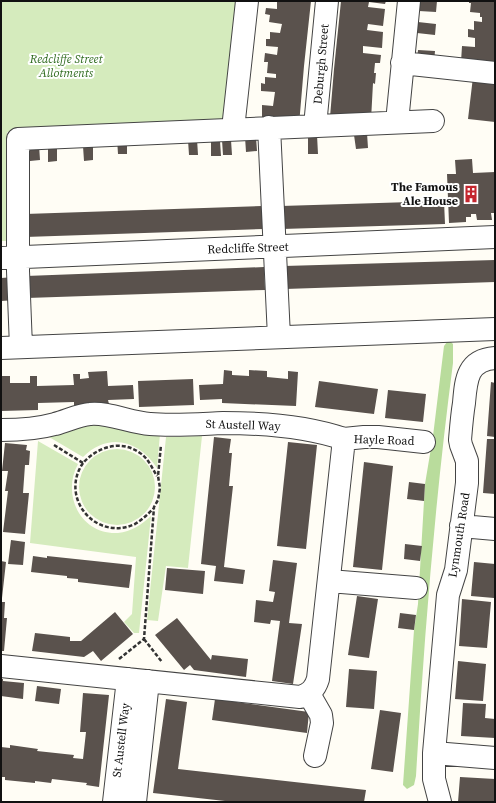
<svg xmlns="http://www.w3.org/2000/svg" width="496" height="803" viewBox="0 0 496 803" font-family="'Source Serif 4',serif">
  <rect width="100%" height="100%" fill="#fffdf5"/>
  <path fill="#d5ebbd" d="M1 1H242L229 125 7 132 11 241H1Z
    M85 419 160 434 157 468C139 440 108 432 83 457L44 434Z
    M202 436 188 568 166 566 158 621 147 620 166 437Z
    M38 441 78 464C61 495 81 535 118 533 131 532 142 524 151 516L139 633H134L124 622 132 614 136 557 30 543Z
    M79 487a38 38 0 1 1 76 0a38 38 0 1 1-76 0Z"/>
  <path fill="#b9dc9c" d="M450 341 453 344V363C435 500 424 638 416 776L414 785 407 789 403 785 414 630 418 604 425 484 433 436 444 346 447 342Z"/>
  <path fill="#5a524d" d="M277 1H311L304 66 299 125 273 118 262 117V105L273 106 275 92 261 91V83L265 84V77L276 78V74L267 73 268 62H264L265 53 277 55 278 47 266 46V39H270V32L280 33 282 24 269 22 270 15 265 14 266 8 277 9Z
    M341 1H386L385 4 369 2 368 7 385 9 383 26 368 24 367 30 383 32 382 48 363 46V53L381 55 380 63H375L374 73H376L375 84 373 83 371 120 330 117 334 69Z
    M420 1H437L436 12 419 11Z
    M469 1H495V69L461 62 462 46 475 47V38L468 37V29L474 30V21L482 22V17H480V13L470 12 471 3H469Z
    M418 22 436 24 435 35 417 33Z
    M418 50 435 51 434 62 417 61Z
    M473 77 495 79V122L468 119Z
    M367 133 368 148 356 149 354 135Z
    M308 135H317L318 154H308Z
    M245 137H256L257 151 246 152Z
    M127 138V154H118L117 139Z
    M197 139 198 155H189L188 140Z
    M222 140H231L232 155H223Z
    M211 141H220L221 156H211Z
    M39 145 40 160 30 161V146Z
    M93 145V160L84 161 83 146Z
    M48 146H57V161L48 162Z
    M472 159 473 173 495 172V213H491L492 220H477L476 214H471V217H466V222L449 223 447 174H456L455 160Z
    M444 201 445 224 282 229 281 206Z
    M262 206 263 229 25 237V214Z
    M495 260V282L285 289 284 266Z
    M264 267 265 290 27 298 26 276Z
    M15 277 16 300 1 301V278Z
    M224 370 232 371V375L249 376V370L267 371V377L288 379V371L298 372 296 406 222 403V399L200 400 199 385 223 384Z
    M107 371 108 386 133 385 134 399 108 400 109 404 90 405H74V402L38 403V410L1 411V376H10V383H30V376H37V386L74 385 73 374H80V379L89 378 88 372Z
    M193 379 194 405 139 407 138 381Z
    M319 381 378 389 374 414 315 407Z
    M491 382 495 383V437L487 436Z
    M388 390 426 394 423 422 385 418Z
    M214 437 231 439 229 453H232L229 486H233L224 567 245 570 243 584 214 581 216 566 201 564Z
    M487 439H495V494L483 493Z
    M288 442 317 445 306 549 277 546Z
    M5 443 27 445 26 450 30 451 29 465H25L23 493H29L25 534 3 532 8 491H5L8 471H2Z
    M364 462 393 466 382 570 353 567Z
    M409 482 425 484 424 501 407 499Z
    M11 540 25 542 23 565 8 564Z
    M405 544 422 546 420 561 404 559Z
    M33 556 47 558V556L132 565 129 588 78 582V579L67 578V576L31 572Z
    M273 560 297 563 289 623 302 624 293 684 272 681 280 621 271 620 270 624 254 622 256 600 273 602 275 592 269 591Z
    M1 561 6 562 2 598H1Z
    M474 562 495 564 494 598 471 596Z
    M167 568 205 571 203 594 165 590Z
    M357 596 378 599 369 658 348 655Z
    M462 599 491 602 487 648 459 646Z
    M1 602H5L4 618H7L4 651H1Z
    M115 612 133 634 101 661 93 651 84 657 32 651 35 633 70 637V641H81Z
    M400 613 416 615 414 630 398 628Z
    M177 618 211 660 212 655 248 659 246 677 194 670 190 665 184 670 155 635Z
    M458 661 486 664 483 701 455 699Z
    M349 669 377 671 374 709 346 707Z
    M1 679H3V681L24 683 23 699 1 696Z
    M37 686 61 689 59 704 35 701Z
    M83 693 109 695 99 787 86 785 87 783 52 779 51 783 35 781V783L5 780V777H1V747L10 748V745L38 749 37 751 74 755 73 758 83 759 86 732H80Z
    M166 699 187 702 178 769 366 790 364 802H234L153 793Z
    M215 699 309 712 307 733 212 720Z
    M463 703 486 704 485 718 495 719V738L461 736Z
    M380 710 401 713 393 772 371 769Z
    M460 777 495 779V802H458Z"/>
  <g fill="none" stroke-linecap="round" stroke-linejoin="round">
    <g stroke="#444" stroke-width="24">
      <path id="minor" d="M402 63 495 73
        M397 122 409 1
        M315 126 327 1
        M269 127 279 337
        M233 129 247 1
        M1 258 495 237
        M21 347 18 271V139L433 121
        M1 348 495 329
        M1 430C20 430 37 429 55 424 67 421 78 415 90 414 108 412 131 423 150 424 174 426 199 424 223 423 263 423 306 426 344 439L318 679C315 689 310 694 300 697L1 666
        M344 439 364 437H378L424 442
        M461 526 495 529
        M329 581 416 588
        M309 694 321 715 322 723 315 756
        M434 753 495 758
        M114 802 128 679
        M135 802 148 681
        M440 802 434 779V753L448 595 456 570 467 483V461L461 445 460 440C461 428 462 415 464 403 466 380 467 360 495 358"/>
    </g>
    <path stroke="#333" stroke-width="2.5" stroke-dasharray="4 2" stroke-linecap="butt" d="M54 445 83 463C97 447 121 439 140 453 148 458 152 468 157 476
      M83 463C59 498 96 542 135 524 142 520 148 514 154 508
      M144 639 162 662
      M119 659 144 639 154 507 158 500 160 488 158 476 161 445"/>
    <use href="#minor" stroke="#fff" stroke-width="22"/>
  </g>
  <defs>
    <g id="building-bare" transform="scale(1.38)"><path d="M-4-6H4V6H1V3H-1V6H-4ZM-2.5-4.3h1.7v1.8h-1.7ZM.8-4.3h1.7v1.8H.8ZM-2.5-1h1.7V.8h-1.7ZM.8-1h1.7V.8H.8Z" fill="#c4262e" stroke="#fff" stroke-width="2.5" paint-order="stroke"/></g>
  </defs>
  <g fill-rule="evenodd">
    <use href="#building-bare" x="471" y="194"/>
  </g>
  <g text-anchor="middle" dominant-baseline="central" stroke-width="4" stroke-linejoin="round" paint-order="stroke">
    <g font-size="12" font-style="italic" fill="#2f6b1f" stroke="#fff">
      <text x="66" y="59">Redcliffe Street<tspan x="66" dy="14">Allotments</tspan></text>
    </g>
    <g font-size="12" fill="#111" stroke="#fff">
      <text transform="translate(321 64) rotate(-85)">Deburgh Street</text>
      <text transform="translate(248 248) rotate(-2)">Redcliffe Street</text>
      <text transform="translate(243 425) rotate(2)">St Austell Way</text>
      <text transform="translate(384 440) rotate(2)">Hayle Road</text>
      <text transform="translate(459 535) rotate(-81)">Lynmouth Road</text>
      <text transform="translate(121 740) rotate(-83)">St Austell Way</text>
    </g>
    <g font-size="12" font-weight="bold" fill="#111" stroke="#fff" text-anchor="end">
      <text x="458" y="187">The Famous<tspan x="458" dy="14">Ale House</tspan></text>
    </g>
  </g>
  <rect width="496" height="803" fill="none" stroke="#111111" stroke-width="4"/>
</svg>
